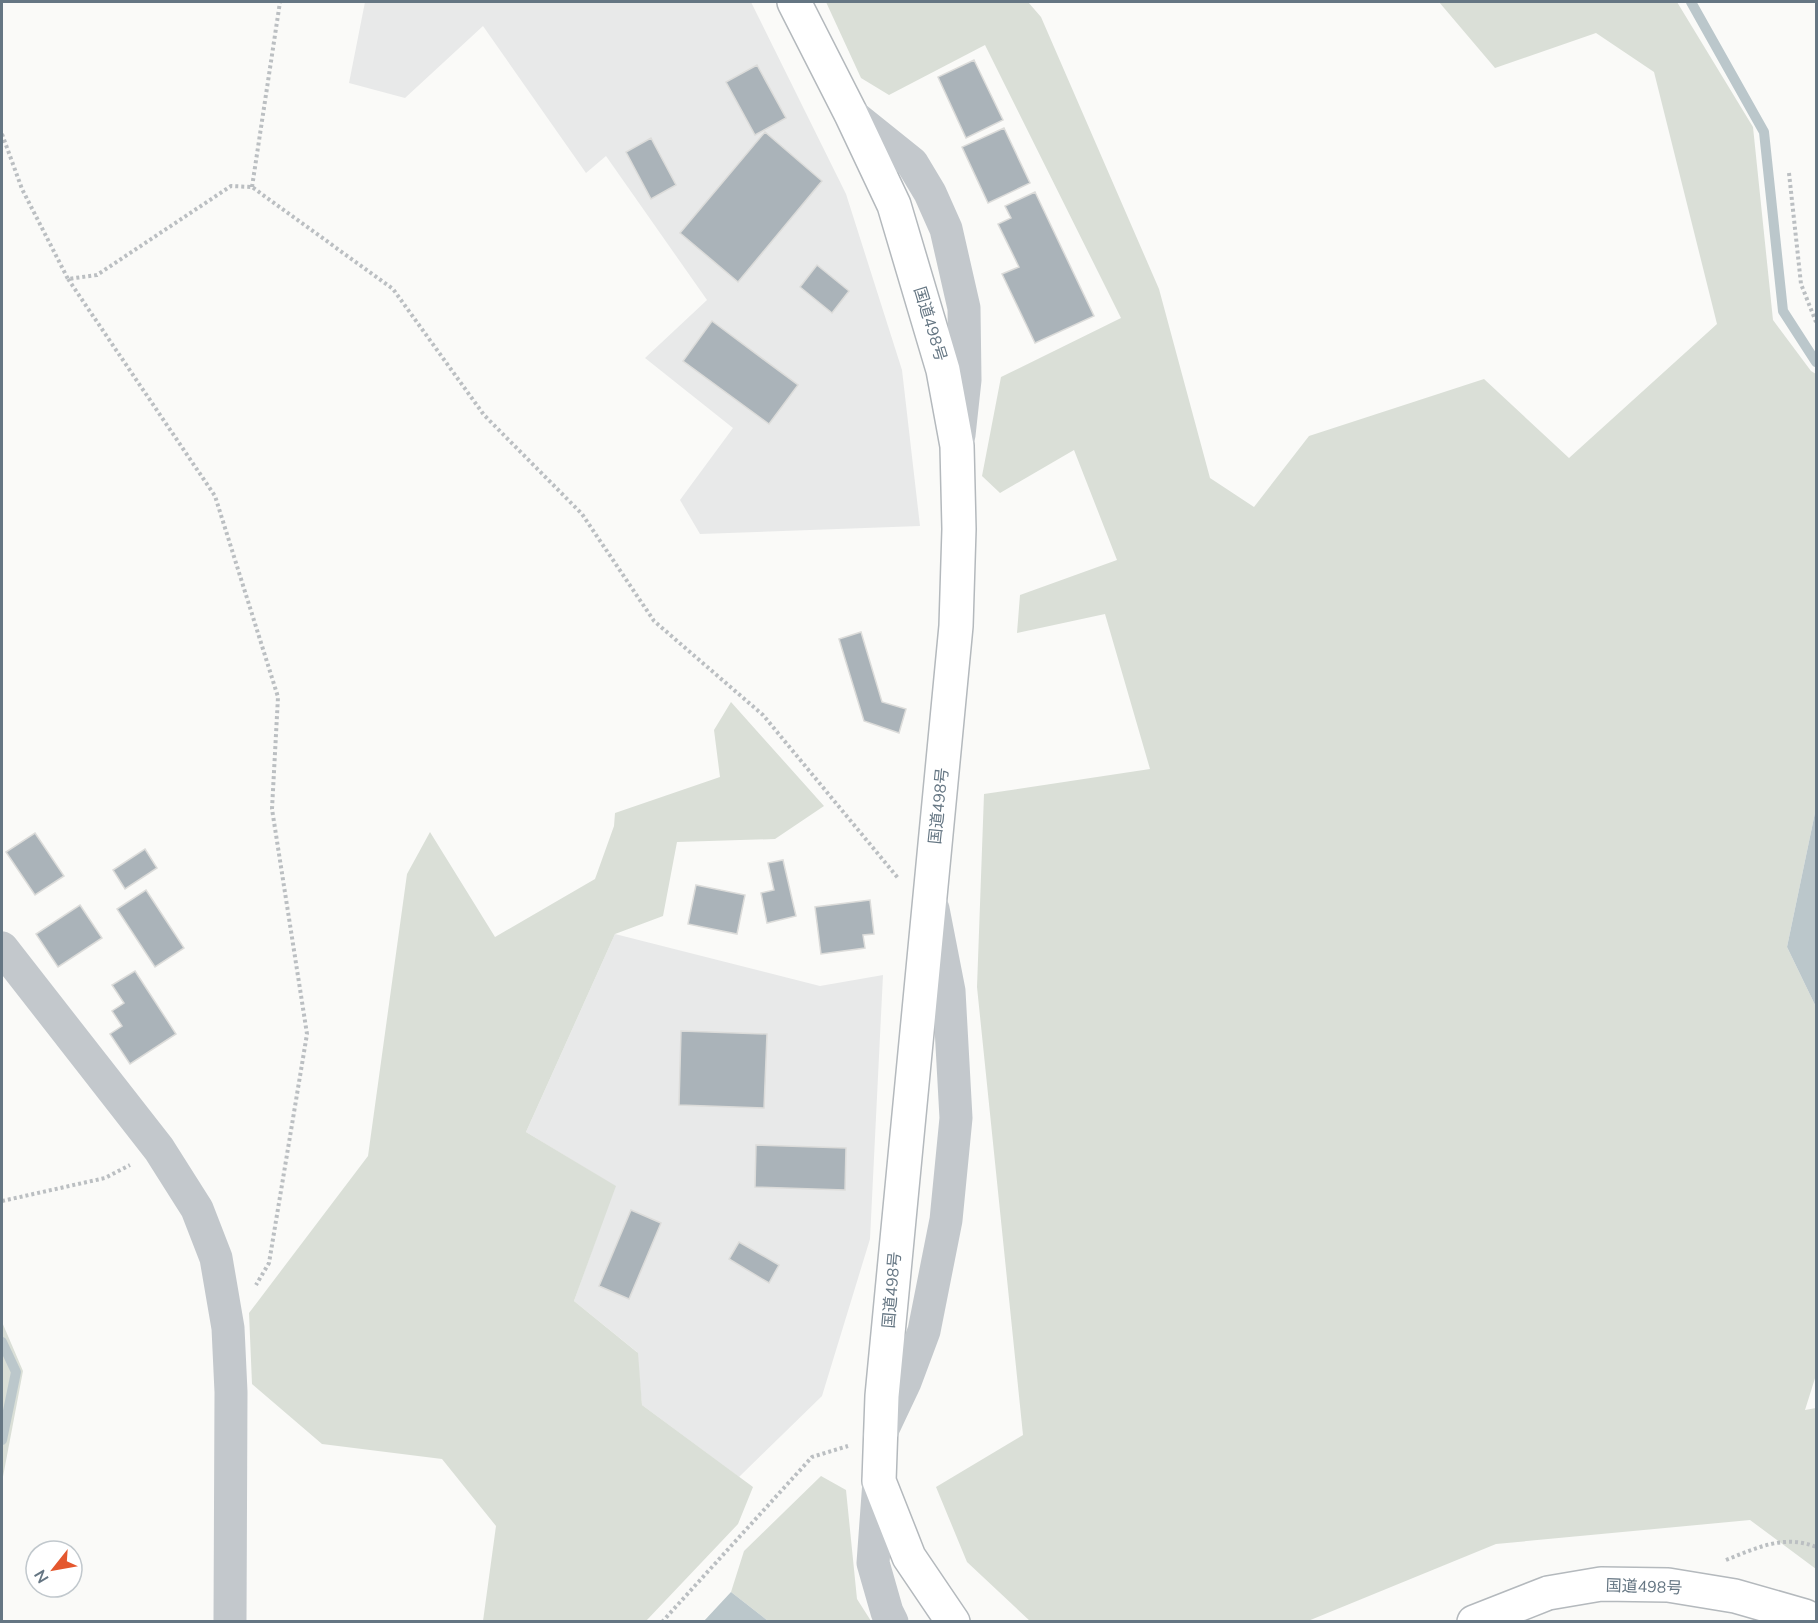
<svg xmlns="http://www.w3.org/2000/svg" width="1818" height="1623" viewBox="0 0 1818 1623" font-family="'Nunito Sans','Noto Sans JP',sans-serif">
  <rect width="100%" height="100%" fill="#fafaf8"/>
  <path fill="#e8e9e9" d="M365 2H751L846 194 902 370 920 526 700 534 680 500 733 428 645 358 707 300 606 156 586 173 483 26 405 98 349 83Z
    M615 934 820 986 883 975 870 1239 822 1396 739 1477 642 1405 637 1352 574 1301 615 1186 526 1132Z"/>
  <path fill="#dadfd7" d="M826 2H1028L1041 17 1159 289 1210 478 1254 507 1309 436 1484 379 1569 458 1717 324 1654 72 1596 33 1495 68 1439 2H1677L1753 127 1773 320 1811 371 1816 374V808L1787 947 1816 1007V1375L1805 1410 1816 1408V1569L1750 1520 1496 1544 1308 1621 1031 1622 967 1562 936 1487 1023 1435 977 987 984 794 1150 769 1105 614 1017 633 1020 595 1117 560 1074 450 1000 493 982 476 1001 377 1121 318 985 45 889 95 861 78Z
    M731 702 824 806 775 839 677 842 663 916 615 934 526 1132 616 1186 574 1301 638 1353 642 1405 753 1487 738 1524 646 1621H483L496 1526 442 1459 322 1444 252 1384 249 1313 368 1156 407 874 430 832 495 937 595 879 614 826 615 813 720 777 714 730Z
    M2 1322 23 1371 2 1482Z
    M821 1476 846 1490 857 1599 871 1621H768L731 1592 744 1551Z"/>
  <path fill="#bbc7cb" d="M1816 808V1007L1787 947Z
    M731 1592 768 1621H704Z"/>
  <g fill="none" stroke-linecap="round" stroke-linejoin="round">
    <path stroke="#bbc7cb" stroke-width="10" d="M1691 2 1764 132 1783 311 1816 362
      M2 1342 16 1372 2 1440"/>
  </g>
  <path fill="#aab3b9" stroke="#dcdcda" stroke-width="1.5" d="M974 60 1003 120 966 138 938 77Z
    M757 65 786 118 755 135 726 82Z
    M1004 128 1030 183 988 203 962 147Z
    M765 132 822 181 738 282 680 233Z
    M651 138 676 185 651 199 626 152Z
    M1035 192 1094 316 1035 343 1002 274 1019 267 998 224 1011 218 1005 206Z
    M817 265 849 291 832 313 800 287Z
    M712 321 798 385 769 424 683 361Z
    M861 632 882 702 906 709 899 733 864 721 839 639Z
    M35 833 64 876 35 895 6 852Z
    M145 849 157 868 125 889 113 870Z
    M783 860 796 916 767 923 761 893 774 890 768 863Z
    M696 885 745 895 737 934 688 924Z
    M146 890 184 948 155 967 117 909Z
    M870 900 874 934 863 935 865 948 821 954 815 907Z
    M80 905 102 938 58 967 36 934Z
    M135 971 176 1034 130 1064 110 1034 122 1026 112 1011 124 1003 112 985Z
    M681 1031 767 1034 764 1108 679 1105Z
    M756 1145 846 1148 845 1190 755 1187Z
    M631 1210 661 1223 629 1299 599 1286Z
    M739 1242 779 1265 769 1283 729 1259Z"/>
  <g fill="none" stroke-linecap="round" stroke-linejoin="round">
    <g stroke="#b4b9bd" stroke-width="36">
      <path id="highway" d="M794 2 851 114 894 205 943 370 957 446 959 529 956 626 882 1396 879 1481 909 1557 953 1622
        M1474 1622 1548 1593 1601 1584 1668 1585 1735 1596 1805 1616 1814 1622"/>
    </g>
    <path stroke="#bbbfc2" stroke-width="4" stroke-dasharray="3 3" stroke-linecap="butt" d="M2 134 22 189 68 279 97 275 231 186 252 187 393 289 484 415 582 514 654 621 763 715 898 878
      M1789 173 1801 284 1816 322
      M252 187 280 2
      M68 279 215 496 278 697 272 809 307 1034 269 1263 256 1285
      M2 1201 105 1178 130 1165
      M1726 1560C1756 1548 1785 1534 1816 1547
      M662 1622 812 1457 848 1446"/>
    <path stroke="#c3c8cc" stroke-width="33" d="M851 114 912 163 930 193 946 229 964 308 965 380 959 435
      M2 948 159 1149 197 1209 216 1258 228 1328 231 1392 230 1622
      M880 1435 905 1382 924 1331 946 1220 956 1118 949 991 933 909
      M879 1481 873 1563 887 1612 892 1622"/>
    <use href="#highway" stroke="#fff" stroke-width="33"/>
  </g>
  <g text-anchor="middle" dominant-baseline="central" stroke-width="6" stroke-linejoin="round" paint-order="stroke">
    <g font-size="16" fill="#657683" stroke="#fff">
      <text transform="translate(930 324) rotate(73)">国道498号</text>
      <text transform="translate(939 806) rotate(-84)">国道498号</text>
      <text transform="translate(892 1290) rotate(-85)">国道498号</text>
      <text transform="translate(1644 1587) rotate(2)">国道498号</text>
    </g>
  </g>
  <rect width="1818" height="1623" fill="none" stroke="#657683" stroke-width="6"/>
  <g transform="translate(54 1569) rotate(239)"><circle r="28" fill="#ffffff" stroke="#c1c8cd" stroke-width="1.5"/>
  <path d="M0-4.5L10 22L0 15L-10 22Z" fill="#e4572e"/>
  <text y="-9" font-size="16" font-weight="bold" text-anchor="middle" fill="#657683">N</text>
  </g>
</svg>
